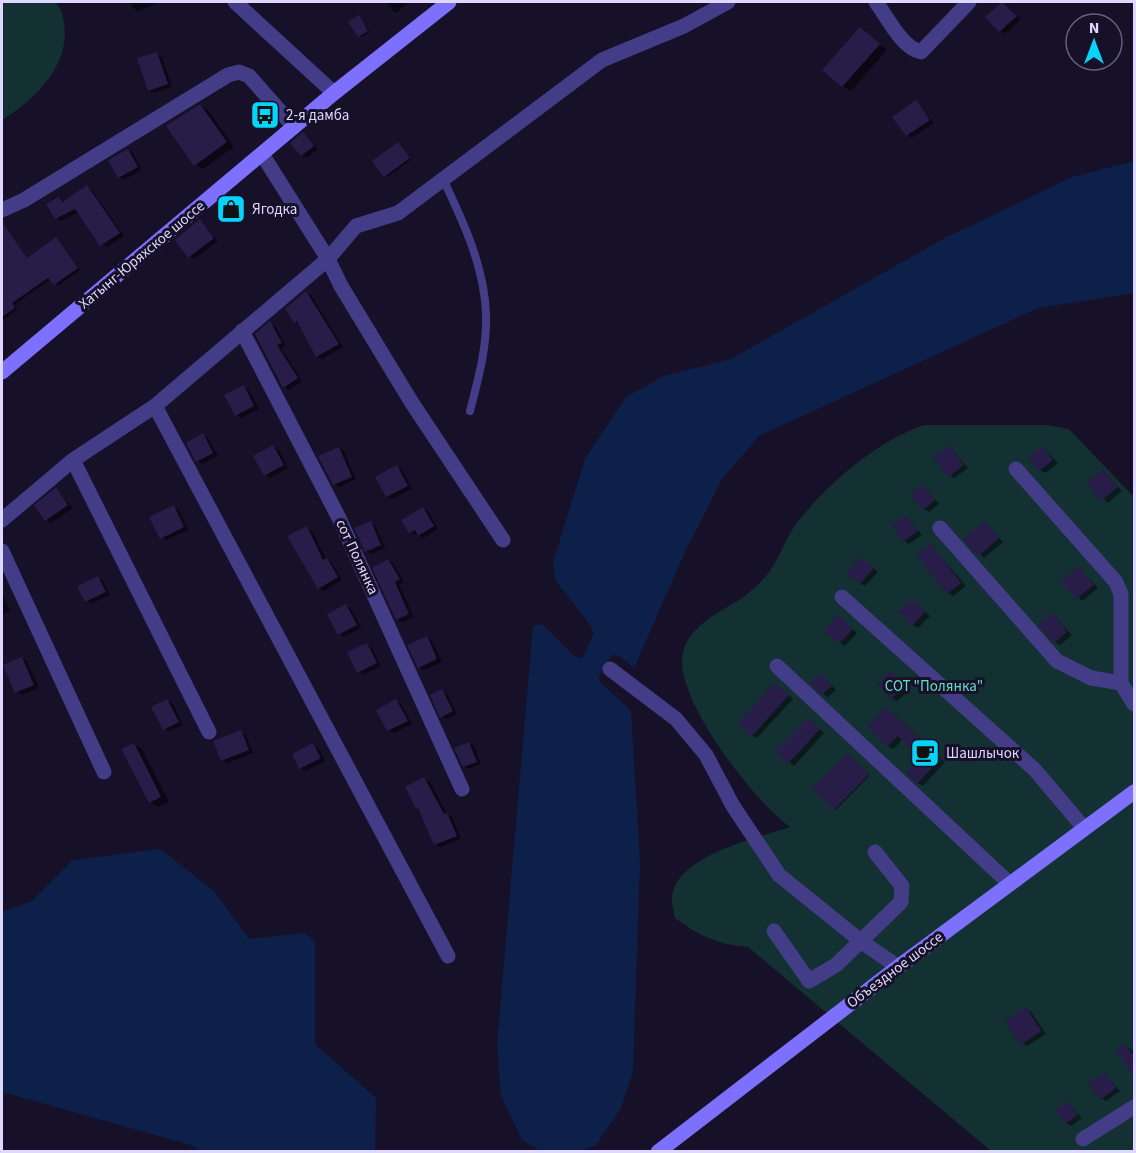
<svg xmlns="http://www.w3.org/2000/svg" width="1136" height="1153" viewBox="0 0 1136 1153" font-family="'Source Sans 3',sans-serif">
  <rect width="100%" height="100%" fill="#161028"/>
  <path fill="#133132" d="M2 2H55C62 9 62 13 64 23 71 65 35 100 2 120Z
    M924 425H1047L1069 429 1134 497V1151H991L748 947C720 945 698 936 675 918 674 912 672 906 672 900 672 856 757 838 790 827 754 802 679 703 682 659 684 630 715 614 736 602 746 596 759 584 767 575 780 558 786 536 799 520 831 481 876 442 924 425Z"/>
  <path fill="#0d204a" d="M1134 161V293L1038 308 759 436 722 479 686 550 634 668 618 655H612L599 676V681L631 711 640 861 633 1072 621 1108 596 1145 582 1151 539 1150 522 1140 501 1096 497 1044 533 626 542 624 575 657 582 658 594 634 591 626 555 580 553 562 585 459 626 397 664 376 731 359 943 239 1072 177Z
    M160 849 214 891 249 939 305 933 315 942V1044L376 1098 375 1151H199L191 1145 2 1092V912L32 901 73 860Z"/>
  <path fill="#0007" d="M130 2H155L156 4 138 11 133 8Z
    M386 2H406L408 4 395 13Z
    M1003 3 1021 19 1005 34 987 17Z
    M359 17 370 32 361 37 359 36Z
    M860 29 887 50 851 91 842 86Z
    M157 54 162 57 172 87 154 93 149 90Z
    M916 102 934 123 912 138 907 135Z
    M200 106 208 110 234 147 203 169 195 165Z
    M303 134 318 149 307 158 302 155Z
    M400 145 411 160 387 177 385 176Z
    M128 150 133 153 142 170 124 180 119 177Z
    M87 187 92 190 124 236 107 247 102 244 79 212 61 221 56 218 59 198 66 202Z
    M200 220 218 241 194 259 189 256Z
    M4 227 28 259 56 239 80 270 58 286 51 279 14 305 17 310 3 320Z
    M306 293 311 295 343 347 322 359 317 356 301 326 295 322Z
    M270 323 275 326 286 346 281 348 302 381 289 390 284 387Z
    M244 387 249 390 259 409 241 418 236 415Z
    M203 435 208 438 218 456 202 464 197 461Z
    M273 447 279 450 288 468 270 478 265 475Z
    M950 447 968 468 954 478 949 475Z
    M1042 447 1058 463 1045 473 1040 470Z
    M339 448 344 451 356 479 339 487 334 484Z
    M397 467 402 470 412 489 392 499 387 496Z
    M1103 471 1122 491 1108 503 1088 483Z
    M922 486 939 504 929 512 924 509Z
    M56 489 73 508 51 523 46 520Z
    M174 507 179 510 188 530 166 540 161 537Z
    M423 508 428 511 438 529 424 538 410 532Z
    M906 517 922 535 909 544 904 541Z
    M370 523 376 526 385 548 371 554 366 551Z
    M984 523 1003 542 984 558 965 539Z
    M307 528 312 531 326 559 332 563 342 580 324 591 319 588Z
    M931 545 966 586 953 596 948 593Z
    M861 558 878 572 865 586 860 583Z
    M388 560 393 563 404 582 399 585 414 617 402 622 397 619Z
    M1079 568 1098 588 1082 601 1063 581Z
    M98 578 103 581 110 595 91 604 86 601Z
    M2 592 10 611 2 615Z
    M912 600 930 616 918 628 913 625Z
    M346 606 351 609 361 628 344 637 339 634Z
    M1052 615 1072 635 1060 645 1055 642Z
    M839 617 857 633 845 646 840 643Z
    M427 638 432 641 442 662 424 670 419 667Z
    M367 645 372 648 381 666 363 675 358 672Z
    M22 658 27 661 39 688 22 695 17 692Z
    M892 673 910 690 897 701 892 698Z
    M821 675 836 690 828 697 823 694Z
    M780 688 793 699 757 738 752 735Z
    M442 691 447 694 457 714 447 719 441 716Z
    M167 701 173 704 183 725 169 731 164 728Z
    M396 701 401 704 412 724 394 733 388 730 378 710Z
    M891 712 945 762 923 786 918 783 923 758 903 739 893 749 888 746Z
    M808 720 824 733 794 766 777 751Z
    M240 732 246 735 253 753 228 763 223 760Z
    M469 743 474 746 481 764 469 769 464 766Z
    M134 744 142 749 169 802 158 807 150 802Z
    M313 745 318 748 325 761 306 771 300 768 294 755Z
    M850 756 870 775 836 810 834 809Z
    M424 779 430 782 447 814 452 817 461 839 440 847 435 844 421 810 417 808Z
    M1026 1009 1031 1012 1046 1034 1027 1046 1022 1043Z
    M1124 1044 1134 1052V1073L1133 1072Z
    M1105 1074 1120 1091 1106 1101 1101 1098Z
    M1067 1102 1082 1118 1071 1126 1066 1123Z"/>
  <path fill="#281d48" d="M1002 2 1017 16 999 32 985 17Z
    M359 15 368 31 358 37 348 22Z
    M860 27 880 44 842 87 822 70Z
    M157 52 168 84 148 91 137 58Z
    M916 100 930 120 906 136 892 117Z
    M200 104 227 142 194 166 166 126Z
    M303 132 314 146 301 156 290 143Z
    M398 142 410 158 384 177 372 161Z
    M128 149 138 167 118 178 108 160Z
    M87 185 120 233 100 246 75 209 55 219 46 204 59 197 63 202Z
    M200 219 214 238 188 258 175 240Z
    M2 222 27 258 56 237 78 268 54 285 48 278 12 303 15 308 2 317Z
    M306 291 339 344 316 357 297 321 294 323 285 309Z
    M270 321 282 343 277 345 298 378 283 388 255 334Z
    M244 385 254 406 235 416 224 395Z
    M203 433 213 453 196 462 186 443Z
    M273 445 284 465 264 476 253 456Z
    M949 445 964 465 948 477 933 457Z
    M1042 446 1053 460 1039 471 1028 457Z
    M339 447 352 477 333 485 318 456Z
    M397 465 408 486 386 497 375 477Z
    M1103 469 1118 487 1101 501 1086 483Z
    M922 484 935 500 923 510 909 495Z
    M56 487 68 505 45 521 34 505Z
    M174 505 184 527 160 539 149 517Z
    M423 507 434 526 418 536 415 530 409 533 401 520Z
    M906 515 918 531 903 542 891 525Z
    M371 521 381 545 365 552 354 528Z
    M984 521 999 538 978 556 963 539Z
    M307 526 323 560 327 558 338 577 318 589 287 536Z
    M931 543 961 583 947 594 917 555Z
    M861 557 874 568 860 584 846 573Z
    M388 559 400 579 395 582 409 614 396 620 372 568Z
    M1079 566 1094 585 1076 599 1061 581Z
    M98 576 106 592 85 602 77 586Z
    M912 599 925 612 912 626 898 612Z
    M346 604 357 625 338 635 327 614Z
    M1052 613 1067 632 1054 643 1038 625Z
    M838 615 853 629 839 644 824 631Z
    M427 636 437 659 418 668 407 645Z
    M367 643 377 663 357 673 347 652Z
    M22 657 34 685 15 693 3 665Z
    M891 671 905 686 891 699 877 684Z
    M821 673 832 686 822 695 809 683Z
    M775 683 789 695 751 737 738 723Z
    M442 689 453 711 440 718 430 695Z
    M167 699 179 722 163 730 151 707Z
    M396 699 408 721 387 731 376 710Z
    M886 707 941 759 917 784 906 773 920 758 898 736 887 747 867 727Z
    M808 718 820 729 788 764 775 751Z
    M241 730 249 750 221 761 213 741Z
    M469 742 477 762 463 767 454 748Z
    M134 743 161 797 149 803 121 749Z
    M313 743 321 758 299 769 292 754Z
    M848 753 869 774 834 810 812 788Z
    M424 777 444 814 447 813 457 836 434 845 418 808 416 809 405 787Z
    M1026 1007 1041 1031 1021 1045 1005 1021Z
    M1124 1043 1134 1056V1076L1115 1050Z
    M1105 1072 1116 1088 1100 1100 1088 1083Z
    M1067 1101 1078 1115 1065 1124 1055 1110Z"/>
  <g fill="none" stroke-linecap="round" stroke-linejoin="round">
    <path stroke="#433c86" stroke-width="8" d="M443 179C463 221 485 268 486 315 487 348 478 380 470 411"/>
    <path stroke="#433c86" stroke-width="15" d="M235 2 334 93
      M876 2C887 17 902 48 921 52L969 2
      M262 154 328 259 341 286 412 403 503 540
      M2 210 24 200 228 75 239 72 249 76 294 127
      M242 331 339 518 462 789
      M155 406 448 956
      M73 460 209 732
      M1016 469 1116 582 1121 594V683
      M2 520 73 460 155 406 328 259 356 226 398 213 602 60 684 26 728 2
      M940 528 1057 661 1091 678 1121 683 1134 704
      M2 551 104 772
      M842 597 1035 770 1084 828
      M777 666 1010 884
      M610 669 676 719 706 755 733 806 779 875 862 942 898 967
      M774 931 809 981 836 965 901 902 902 886 875 852
      M1083 1139 1134 1107"/>
    <path stroke="#7c70fd" stroke-width="15" d="M2 372 334 93 449 2
      M658 1152 898 967 1134 792"/>
  </g>
  <defs>
    <g id="bus-square" transform="scale(1.5)"><rect x="-9" y="-9" width="18" height="18" rx="4" fill="#07d4fb" stroke="#161028"/><path d="M-5-6H5V4H4V6H2V4H-2V6H-4V4H-5ZM-3.5-4V0h7V-4ZM-3.5 1.2v1.5H-2V1.2ZM2 1.2v1.5H3.5V1.2Z" fill="#111"/></g>
    <g id="shop-square" transform="scale(1.5)"><rect x="-9" y="-9" width="18" height="18" rx="4" fill="#07d4fb" stroke="#161028"/><path d="M-5-2.5h2.3a2.7 3.5 0 0 1 5.4 0H5L5.5 6h-11ZM-1.5-2.5h3a1.5 2.3 0 0 0-3 0Z" fill="#111"/></g>
    <g id="cafe-square" transform="scale(1.5)"><rect x="-9" y="-9" width="18" height="18" rx="4" fill="#07d4fb" stroke="#161028"/><path d="M-5.5-4.5H6V0H3Q3 3.5 0 3.5H-2.5Q-5.5 3.5-5.5 0ZM3-3.2v2h1.7v-2ZM-6 4.5H4V6H-6Z" fill="#111"/></g>
  </defs>
  <g fill-rule="evenodd">
    <use href="#bus-square" x="265" y="115"/>
    <use href="#shop-square" x="231" y="209"/>
    <use href="#cafe-square" x="925" y="753"/>
  </g>
  <g text-anchor="middle" dominant-baseline="central" stroke-width="6" stroke-linejoin="round" paint-order="stroke">
    <g font-size="15" fill="#ded8fe" stroke="#161028" text-anchor="start">
      <text x="286" y="115">2-я дамба</text>
      <text x="252" y="209">Ягодка</text>
      <text x="946" y="753">Шашлычок</text>
    </g>
    <g font-size="15" fill="#ded8fe" stroke="#161028">
      <text transform="translate(142 255) rotate(-40)">Хатынг-Юряхское шоссе</text>
      <text transform="translate(357 557) rotate(65)">сот Полянка</text>
      <text transform="translate(895 970) rotate(-37)">Объездное шоссе</text>
    </g>
    <g font-size="15" fill="#63dfc7" stroke="#161028">
      <text x="934" y="686">СОТ "Полянка"</text>
    </g>
  </g>
  <rect width="1136" height="1153" fill="none" stroke="#ded8fe" stroke-width="6"/>
  <g transform="translate(1094 42)"><circle r="28" fill="#161028" stroke="#66607e" stroke-width="1.5"/>
  <path d="M0-4.5L10 22L0 15L-10 22Z" fill="#07d4fb"/>
  <text y="-9" font-size="16" font-weight="bold" text-anchor="middle" fill="#ded8fe">N</text>
  </g>
</svg>
